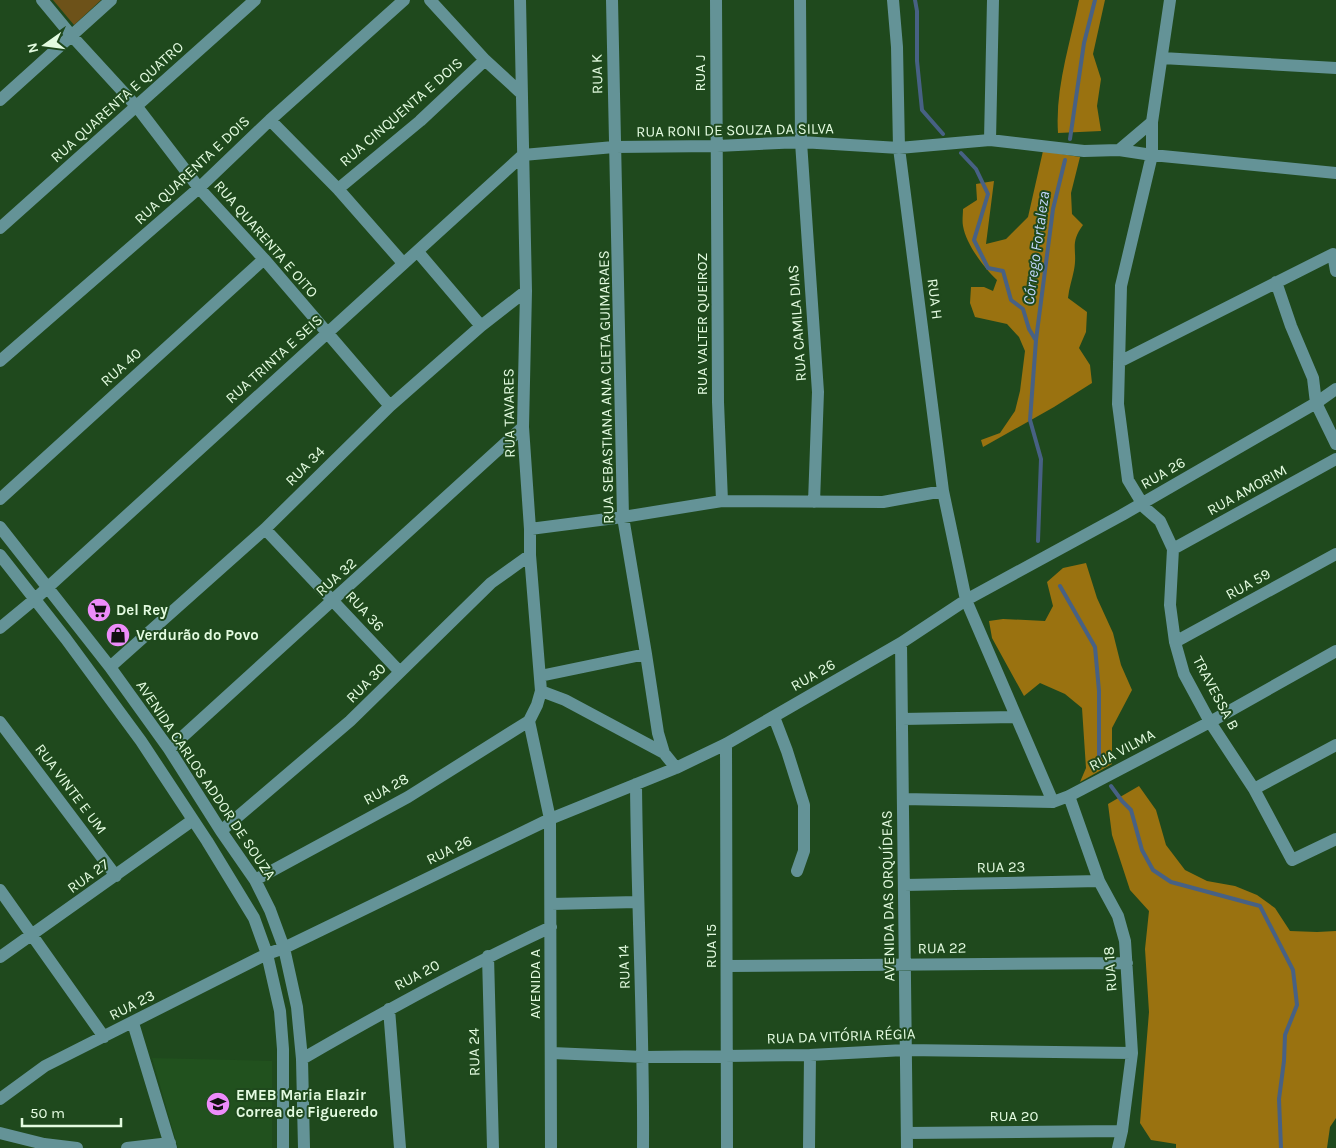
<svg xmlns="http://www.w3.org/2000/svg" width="1336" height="1148" viewBox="0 0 1336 1148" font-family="Karla,sans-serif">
  <rect width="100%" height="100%" fill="#1f491d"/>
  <path fill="#21511e" d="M152 1058 272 1061V1148H178Z"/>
  <path fill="#6d5219" d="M53 0H101L74 25Z"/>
  <path fill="#9a7210" d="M1079 0H1105L1093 54 1101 79 1097 106 1101 131 1058 133C1055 88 1070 44 1079 0Z
    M1043 151 1080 157 1071 193 1072 214 1083 225C1069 244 1078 250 1074 270 1072 280 1069 288 1068 298L1087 312 1086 332 1079 348 1090 365 1092 383 1054 407 983 447 981 440 1000 433 1015 411 1020 391 1025 351 1019 337 1007 324 975 317 970 303 971 287H984L993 291 997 280C984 268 966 244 963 226 962 221 963 214 963 209L977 200 976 184 994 181 986 244 1006 239 1028 217Z
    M1086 563 1097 598 1113 633 1121 665 1132 690 1112 728V764L1080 782 1086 768 1082 708 1065 694 1040 683 1024 696 992 638 989 621 1003 619 1045 621 1053 606 1047 582 1063 568Z
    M1139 786 1156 810 1166 845 1185 870 1207 881 1235 886 1257 895 1275 908 1290 931 1317 932 1336 931V1118L1330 1127 1327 1148H1176V1144L1151 1140 1140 1123 1149 1012 1145 949 1149 911 1130 890 1112 835 1108 804Z"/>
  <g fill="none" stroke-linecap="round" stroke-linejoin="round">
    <path stroke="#476184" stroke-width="4" d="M915 0 917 11V61L922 110 943 134
      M1070 139 1084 43 1095 0
      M961 153 976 169 988 194 974 240 988 268 1003 271 1011 300 1023 309 1029 329 1035 339
      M1038 541 1041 459 1030 420 1036 340 1053 209 1065 160
      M1060 586 1095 647 1099 691V768
      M1111 786 1122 801 1131 810 1142 850 1153 870 1171 882 1260 906 1293 970 1297 1005 1285 1035 1284 1061 1279 1099 1281 1148"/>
    <path stroke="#649397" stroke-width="12" d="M42 0 71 35 137 107 199 188 264 259 390 406
      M430 0 485 60 522 94
      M520 0 526 291 523 427 530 529V555L541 691 537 705 529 721 550 819 551 1148
      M612 0 623 517 646 654 658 733 664 753 676 768
      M716 0 718 402 722 501
      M800 0 801 142 818 392 814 502
      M893 0 897 47 899 148 943 491 966 600 1053 802
      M1170 0 1152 122V155L1121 286 1118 404 1128 480 1145 508 1160 521 1173 549 1170 605 1175 642 1184 674 1210 722 1254 789 1292 860 1336 839
      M1162 58 1336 68
      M0 100 111 0
      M270 120 338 189 403 263
      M990 140 993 0
      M1119 150 1152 155 1336 173
      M338 189 420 121 485 60
      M0 228 255 0
      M418 252 481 326
      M1276 282 1291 326 1313 378 1316 403 1336 444
      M0 361 199 188 270 120 404 0
      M1119 362 1333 254 1336 271
      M0 499 264 259
      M0 527 110 667 169 749 221 831 255 880 270 910 284 948 297 1007 302 1059 304 1148
      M265 529 400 672
      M530 529 623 517 722 501 883 502 943 491
      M1173 549 1336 459
      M0 555 66 639 141 741 207 841 254 918 267 954 280 1011 283 1049V1148
      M0 628 35 599 523 155 614 147 717 146 801 142 899 148 990 140 1084 151 1119 150 1152 122
      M1175 642 1336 554
      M901 643 907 1148
      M110 667 265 529 390 406 481 326 526 291
      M540 676 646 654
      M541 691 565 700 664 753
      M774 717 787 751 804 805V851L797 871
      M902 719 1015 717
      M0 722 116 876
      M726 744 727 1148
      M169 749 523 427
      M636 784C637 905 644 1027 643 1148
      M1254 789 1336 745
      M1069 796 1099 881 1118 916 1125 941 1132 1053 1122 1131 1118 1148
      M903 799 1053 802 1069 796 1210 722 1336 651
      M221 831 350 721 491 583 530 555
      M255 880 408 797 529 721
      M904 885 1099 881
      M0 890 104 1037
      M551 904 637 902
      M488 956 493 1148
      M0 957 193 820
      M728 966 1127 963
      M389 1009 400 1148
      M133 1023 171 1148
      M552 1053 644 1057 810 1055 905 1050 1132 1053
      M302 1059C383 1012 465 967 551 927
      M0 1099 45 1066 267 954 284 948 550 819 676 768 726 744 901 643 966 600 1122 515 1316 403 1336 389
      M0 1133 44 1144 77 1148
      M907 1133 1122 1131
      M127 1148 170 1143
      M809 1148 810 1055"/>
  </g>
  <defs>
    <g id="supermarket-disc" transform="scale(1.25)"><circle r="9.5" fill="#ed8cfa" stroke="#1f491d"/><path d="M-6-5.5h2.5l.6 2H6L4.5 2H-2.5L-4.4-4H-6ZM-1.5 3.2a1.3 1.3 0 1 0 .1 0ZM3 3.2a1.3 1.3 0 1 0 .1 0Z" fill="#111"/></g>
    <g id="shop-disc" transform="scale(1.25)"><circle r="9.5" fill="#ed8cfa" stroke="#1f491d"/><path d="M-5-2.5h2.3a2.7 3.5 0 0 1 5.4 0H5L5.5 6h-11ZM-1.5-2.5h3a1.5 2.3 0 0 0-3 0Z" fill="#111"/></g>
    <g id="school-disc" transform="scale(1.25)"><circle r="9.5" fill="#ed8cfa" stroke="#1f491d"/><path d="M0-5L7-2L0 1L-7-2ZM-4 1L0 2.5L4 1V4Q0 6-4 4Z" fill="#111"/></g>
  </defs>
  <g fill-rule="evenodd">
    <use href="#supermarket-disc" x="99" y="610"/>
    <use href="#shop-disc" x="118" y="635"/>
    <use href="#school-disc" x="218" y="1104"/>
  </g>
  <g text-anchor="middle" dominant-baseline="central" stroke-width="4" stroke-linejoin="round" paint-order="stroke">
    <g font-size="15" fill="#e3fbe0" stroke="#1f491d">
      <text transform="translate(700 73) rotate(-90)">RUA J</text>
      <text transform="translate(597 74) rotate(-91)">RUA K</text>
      <text transform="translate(117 102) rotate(-42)">RUA QUARENTA E QUATRO</text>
      <text transform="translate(401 112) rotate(-41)">RUA CINQUENTA E DOIS</text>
      <text transform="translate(735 130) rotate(-1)">RUA RONI DE SOUZA DA SILVA</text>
      <text transform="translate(192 170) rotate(-43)">RUA QUARENTA E DOIS</text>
      <text transform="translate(266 239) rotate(49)">RUA QUARENTA E OITO</text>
      <text transform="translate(935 299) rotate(83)">RUA H</text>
      <text transform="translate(797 323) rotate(-94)">RUA CAMILA DIAS</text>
      <text transform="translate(702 324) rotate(-90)">RUA VALTER QUEIROZ</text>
      <text transform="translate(274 359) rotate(-42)">RUA TRINTA E SEIS</text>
      <text transform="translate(121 367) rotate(-42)">RUA 40</text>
      <text transform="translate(606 387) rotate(-91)">RUA SEBASTIANA ANA CLETA GUIMARAES</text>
      <text transform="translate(509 413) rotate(-91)">RUA TAVARES</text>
      <text transform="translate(305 466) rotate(-45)">RUA 34</text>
      <text transform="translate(1163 473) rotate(-30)">RUA 26</text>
      <text transform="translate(1247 490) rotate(-29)">RUA AMORIM</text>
      <text transform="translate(336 577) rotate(-42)">RUA 32</text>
      <text transform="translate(1248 584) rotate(-29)">RUA 59</text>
      <text transform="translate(365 611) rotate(47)">RUA 36</text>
      <text transform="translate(813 675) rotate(-30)">RUA 26</text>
      <text transform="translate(366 683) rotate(-45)">RUA 30</text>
      <text transform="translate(1216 693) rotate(62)">TRAVESSA B</text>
      <text transform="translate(1122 750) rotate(-28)">RUA VILMA</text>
      <text transform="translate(206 780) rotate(56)">AVENIDA CARLOS ADDOR DE SOUZA</text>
      <text transform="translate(71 789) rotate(53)">RUA VINTE E UM</text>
      <text transform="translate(386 789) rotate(-29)">RUA 28</text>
      <text transform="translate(449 850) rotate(-26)">RUA 26</text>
      <text transform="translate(1001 867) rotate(-1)">RUA 23</text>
      <text transform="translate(88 876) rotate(-36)">RUA 27</text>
      <text transform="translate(888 896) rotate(-91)">AVENIDA DAS ORQUÍDEAS</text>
      <text transform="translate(711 946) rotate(-90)">RUA 15</text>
      <text transform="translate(942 948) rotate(-1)">RUA 22</text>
      <text transform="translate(624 967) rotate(-92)">RUA 14</text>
      <text transform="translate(1110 969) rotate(-94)">RUA 18</text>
      <text transform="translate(417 975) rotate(-28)">RUA 20</text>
      <text transform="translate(535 984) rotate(-90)">AVENIDA A</text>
      <text transform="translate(132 1005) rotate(-27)">RUA 23</text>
      <text transform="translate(841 1036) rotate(-2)">RUA DA VITÓRIA RÉGIA</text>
      <text transform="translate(474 1052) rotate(-91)">RUA 24</text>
      <text x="1014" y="1116">RUA 20</text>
    </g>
    <g font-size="15" font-weight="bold" fill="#e3fbe0" stroke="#1f491d" text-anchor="start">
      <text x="116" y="610">Del Rey</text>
      <text x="136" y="635">Verdurão do Povo</text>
      <text x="236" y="1095">EMEB Maria Elazir<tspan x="236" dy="17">Correa de Figueredo</tspan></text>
    </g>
    <g font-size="16" font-style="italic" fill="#c2d7fd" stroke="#1f491d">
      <text transform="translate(1036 248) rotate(-82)">Córrego Fortaleza</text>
    </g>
  </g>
  <g transform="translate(45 45) rotate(256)" stroke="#1f491d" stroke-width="4" paint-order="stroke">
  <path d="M0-4L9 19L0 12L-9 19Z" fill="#e3fbe0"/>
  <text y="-8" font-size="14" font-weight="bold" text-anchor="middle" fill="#e3fbe0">N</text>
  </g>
  <path d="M22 1118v8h99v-8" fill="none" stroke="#e3fbe0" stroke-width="2.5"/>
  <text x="30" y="1118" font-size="15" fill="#e3fbe0" stroke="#1f491d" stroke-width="4" paint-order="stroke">50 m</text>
</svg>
